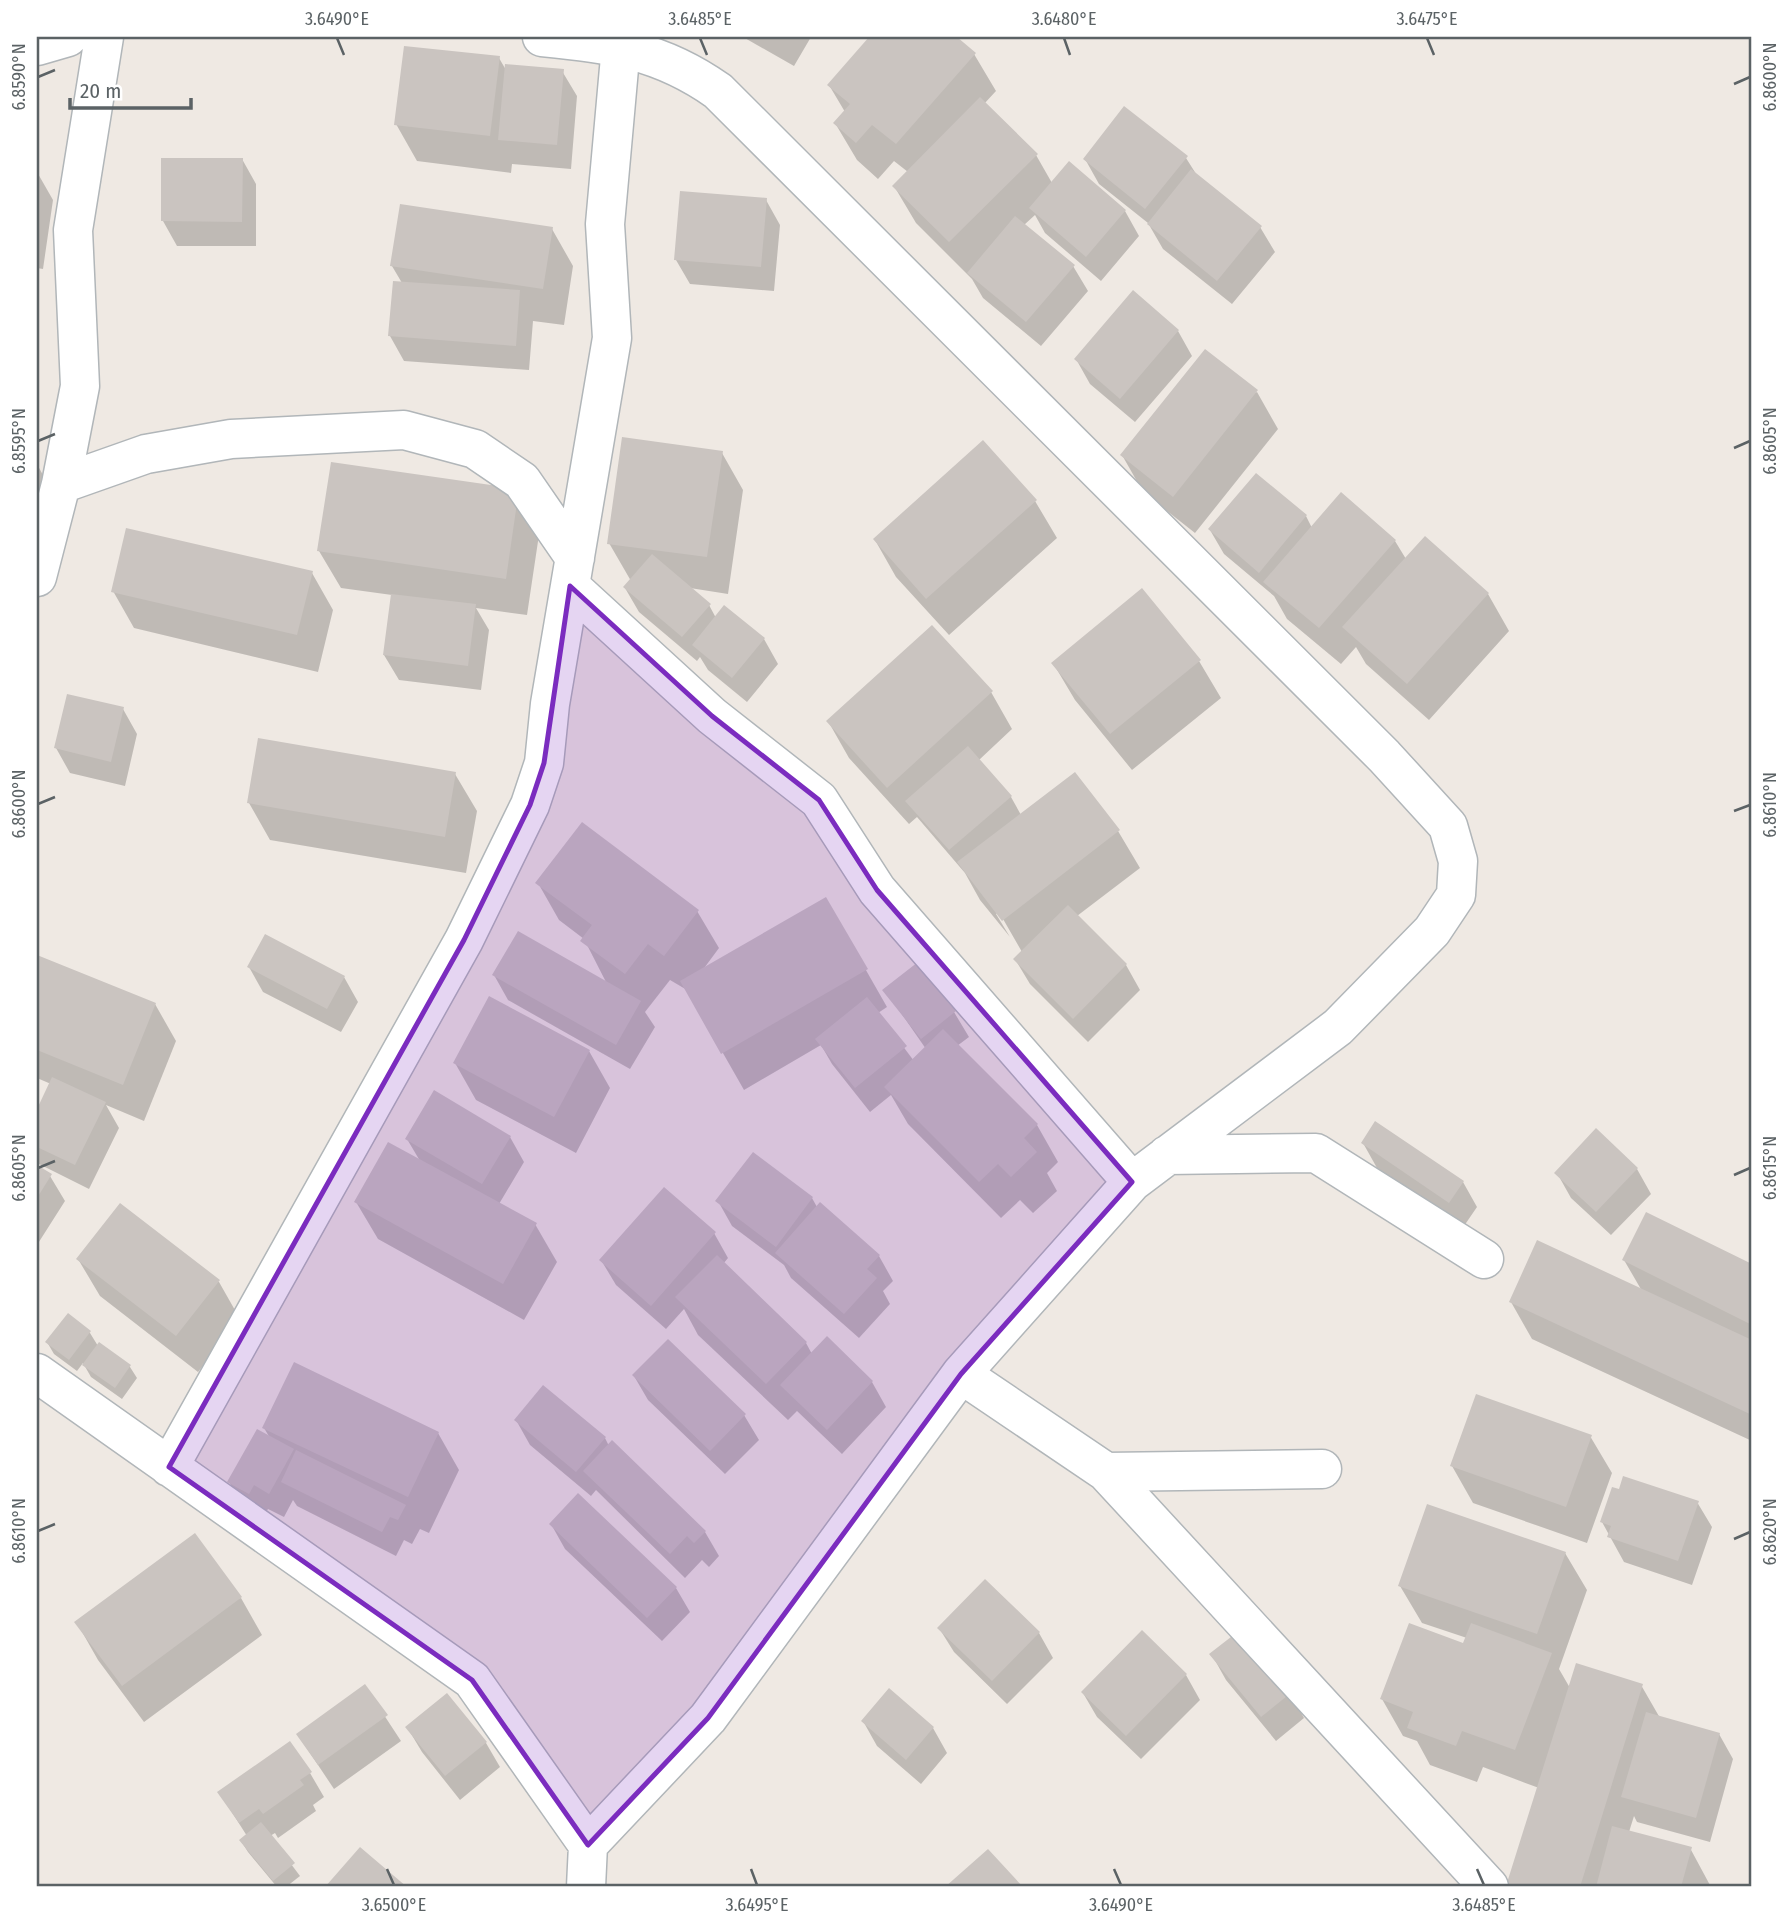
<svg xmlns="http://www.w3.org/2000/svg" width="1789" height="1924" viewBox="0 0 1789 1924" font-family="'Fira Sans Condensed',sans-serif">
  <rect width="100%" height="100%" fill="#efe9e3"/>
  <path fill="#0003" d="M743 37H811L794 66Z
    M872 37H955L974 54 996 91 984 104 1036 155 1052 183 1125 211 1139 236 1101 281 1045 233 1035 215 1024 225 1073 266 1088 291 1041 346 983 298 972 279 916 223 894 186 908 172 894 161 878 179 857 160 835 123 845 112 829 85Z
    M499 58 506 70 562 71 577 96 571 169 512 164 511 173 417 161 396 124Z
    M1186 158 1198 177 1260 227 1275 252 1232 304 1163 249 1148 223 1099 184 1085 159Z
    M242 159 256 184V246H177L163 221Z
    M37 172 53 200 43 269 37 268Z
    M766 200 780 225 774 291 690 284 676 260Z
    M552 229 573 266 564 325 533 321 529 370 404 361 390 336 402 283 392 266Z
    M1178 331 1192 356 1135 422 1090 384 1076 359Z
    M1257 392 1278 429 1195 533 1143 492 1122 455Z
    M722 453 743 490 728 594 690 588 709 605 716 618 764 639 778 664 747 702 708 670 700 657 697 661 639 612 625 588 631 581 609 543Z
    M37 464 44 477 37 504Z
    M518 491 540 528 527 615 476 608 489 630 481 690 399 680 384 655 392 595 341 588 319 551Z
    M1035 501 1057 538 949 635 896 577 875 540Z
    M1306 516 1312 528 1395 541 1406 559 1425 538 1488 594 1509 631 1429 720 1366 664 1356 647 1341 664 1287 619 1274 596 1224 554 1210 530Z
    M312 573 333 610 318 672 134 628 113 591Z
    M1199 661 1221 698 1132 770 1075 700 1053 663Z
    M991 692 1012 729 979 760 1011 797 1021 815 1118 831 1140 868 1077 916 1126 965 1140 990 1088 1042 1030 984 1015 959 1022 952 999 912 996 914 1010 937 980 900 965 873 917 817 909 824 849 758 828 721Z
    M123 709 137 734 125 786 70 773 56 748Z
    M455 774 477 811 466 873 270 840 249 803Z
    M538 883 697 911 719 948 702 971 826 900 887 1007 878 1013 914 1061 926 1049 885 990 954 1012 969 1037 957 1046 1037 1125 1058 1162 1047 1173 1057 1191 1033 1213 1020 1200 1001 1218 908 1124 891 1095 870 1112 832 1064 821 1045 744 1090 687 990 670 980 645 1012 655 1027 630 1069 508 1000 494 975 607 984 584 939 559 920Z
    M37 957 155 1004 176 1041 144 1121 106 1105 119 1128 89 1189 37 1163V1113L51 1084 37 1078Z
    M249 967 344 977 358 1002 341 1032 263 992Z
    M589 1051 610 1088 576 1153 476 1100 455 1063Z
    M510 1137 524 1162 499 1204 535 1224 557 1262 524 1320 378 1239 356 1202 420 1161 407 1139Z
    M1363 1143 1463 1182 1477 1207 1464 1226 1377 1168Z
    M753 1155 812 1198 817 1207 879 1256 893 1281 883 1291 890 1304 859 1338 791 1278 784 1265 732 1226 718 1201Z
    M37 1167 50 1176 65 1201 37 1245Z
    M1637 1169 1651 1194 1611 1235 1571 1198 1557 1173Z
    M1647 1214 1752 1266V1441L1532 1339 1511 1302 1642 1291 1624 1260Z
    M714 1233 728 1258 723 1264 806 1343 812 1354 827 1339 872 1382 886 1407 842 1454 797 1411 788 1420 698 1335 684 1309 666 1329 616 1285 601 1260Z
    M78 1259 219 1282 240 1319 198 1372 100 1296Z
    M68 1316 90 1333 98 1346 130 1367 137 1378 122 1399 91 1377 83 1363 77 1371 54 1354 47 1342Z
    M634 1376 744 1415 759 1440 725 1474 648 1400Z
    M544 1387 605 1438 609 1446 705 1532 719 1556 709 1567 702 1560 685 1578 596 1490 591 1496 530 1445 516 1420Z
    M264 1428 438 1433 459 1470 429 1533 420 1529 412 1544 404 1540 396 1556 297 1506 293 1500 284 1517 268 1509 263 1517 244 1507 229 1482 270 1438Z
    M1590 1436 1612 1473 1587 1543 1473 1503 1452 1466Z
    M1697 1502 1712 1527 1692 1585 1624 1562 1602 1522Z
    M551 1524 676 1588 690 1612 662 1641 565 1549Z
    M1565 1553 1587 1590 1559 1669 1570 1688 1641 1685 1660 1718 1719 1734 1733 1759 1710 1842 1637 1822 1634 1816 1629 1832 1690 1848 1711 1887H1509L1539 1788 1483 1767 1477 1782 1430 1765 1417 1741 1403 1736 1382 1699 1464 1646 1467 1638 1422 1623 1400 1586Z
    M241 1598 262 1635 144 1722 98 1660 77 1623Z
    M939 1628 1039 1633 1053 1658 1007 1704 954 1652Z
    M1212 1655 1290 1693 1304 1718 1276 1741 1226 1680Z
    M1186 1675 1200 1700 1141 1759 1097 1717 1083 1693Z
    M365 1686 401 1741 334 1789 298 1735Z
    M863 1721 933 1728 947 1753 921 1784 877 1746Z
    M407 1727 486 1743 500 1767 460 1800 422 1752Z
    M310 1773 324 1797 313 1805 316 1811 278 1838 275 1833 270 1836 300 1876 286 1887H277L248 1852 241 1841 247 1836 219 1792Z"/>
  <path fill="#cac4c0" d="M869 37H957L976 53 896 144 872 125 856 143 833 123 850 104 827 85Z
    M404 46 500 56 490 136 394 125Z
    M505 64 564 69 557 145 498 140Z
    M980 97 1038 154 949 242 892 186Z
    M1124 106 1188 156 1145 209 1083 159Z
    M161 158H243L242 222 161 221Z
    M1069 161 1126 210 1086 257 1029 208Z
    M1191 169 1262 226 1217 281 1147 224Z
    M680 191 767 198 761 267 674 260Z
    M400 204 553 227 543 289 390 266Z
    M1015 216 1075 265 1026 322 967 273Z
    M393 281 520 290 516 346 388 336Z
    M1133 290 1179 330 1120 399 1074 359Z
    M1205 349 1258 390 1173 497 1120 455Z
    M622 437 723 451 707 557 607 544Z
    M983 440 1037 500 926 599 873 539Z
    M331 462 519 489 506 579 317 551Z
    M1256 473 1307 515 1259 573 1208 529Z
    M1341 492 1396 540 1319 628 1263 582Z
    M126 528 313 571 297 635 111 592Z
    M1425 536 1489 593 1407 684 1342 627Z
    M652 554 711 604 682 637 623 587Z
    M1142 588 1201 660 1110 734 1051 663Z
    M391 594 476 604 468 666 383 655Z
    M724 605 765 638 732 678 692 645Z
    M932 625 993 691 887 788 826 721Z
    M67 694 124 707 111 762 54 748Z
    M258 738 456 772 445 837 247 803Z
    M968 746 1012 796 949 850 905 801Z
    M1075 772 1120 830 1002 921 957 862Z
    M582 822 699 910 664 956 648 944 625 974 580 941 592 925 535 883Z
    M826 897 868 969 721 1054 680 981Z
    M1068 905 1127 964 1073 1019 1013 959Z
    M518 931 641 1001 616 1045 492 975Z
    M265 934 345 976 327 1009 247 967Z
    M37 955 156 1003 123 1085 37 1050Z
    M918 962 956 1011 921 1039 882 990Z
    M489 996 590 1050 554 1117 453 1063Z
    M867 997 907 1046 855 1088 815 1039Z
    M943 1029 1038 1124 1024 1138 1037 1152 1011 1177 998 1164 979 1182 884 1087Z
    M52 1077 106 1102 75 1165 37 1147V1109Z
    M434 1090 511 1136 482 1184 405 1139Z
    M1375 1121 1464 1181 1449 1203 1361 1143Z
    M1596 1128 1638 1168 1596 1212 1554 1173Z
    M388 1142 537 1223 503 1284 354 1202Z
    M753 1152 813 1197 776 1247 715 1201Z
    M37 1165 52 1174 37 1198Z
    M664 1187 716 1232 651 1306 599 1260Z
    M820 1202 880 1255 867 1269 877 1278 844 1314 775 1253Z
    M120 1203 220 1280 176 1336 76 1259Z
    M1646 1212 1752 1264V1325L1622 1260Z
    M1537 1240 1752 1340V1415L1509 1302Z
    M717 1255 807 1342 766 1384 675 1297Z
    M68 1313 91 1331 69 1360 45 1342Z
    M827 1336 873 1381 827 1430 780 1385Z
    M668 1339 746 1414 710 1451 632 1375Z
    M99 1342 131 1365 115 1388 82 1365Z
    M294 1362 439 1432 408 1497 262 1428Z
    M543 1385 606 1437 576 1472 514 1420Z
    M1476 1394 1592 1435 1566 1507 1450 1466Z
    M257 1429 294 1449 269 1494 254 1485 249 1494 227 1482Z
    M612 1440 706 1531 694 1543 687 1536 670 1554 583 1471Z
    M296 1450 406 1505 398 1520 390 1517 382 1532 281 1482Z
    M1623 1476 1699 1501 1678 1561 1607 1537 1611 1526 1600 1522 1612 1487 1619 1489Z
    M578 1493 677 1587 647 1618 549 1524Z
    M1427 1504 1566 1552 1537 1634 1398 1586Z
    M195 1533 242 1597 122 1686 74 1622Z
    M985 1579 1040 1632 992 1681 937 1628Z
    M1409 1623 1463 1643 1471 1623 1552 1653 1515 1750 1462 1731 1456 1746 1407 1728 1413 1712 1380 1699Z
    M1142 1630 1187 1674 1126 1736 1081 1692Z
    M1240 1630 1292 1692 1261 1717 1209 1654Z
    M1576 1663 1643 1684 1580 1887H1511L1506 1886Z
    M365 1684 388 1715 318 1765 296 1734Z
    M889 1688 934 1727 906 1760 861 1721Z
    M447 1693 487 1742 445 1776 405 1727Z
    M1646 1712 1720 1733 1696 1818 1621 1797Z
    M290 1741 312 1772 300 1780 304 1785 263 1814 259 1809 239 1823 217 1792Z
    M261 1822 295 1863 273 1881 239 1840Z
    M1612 1826 1692 1847 1681 1887H1596Z
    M360 1847 407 1887H325Z
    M988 1849 1023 1887H945Z"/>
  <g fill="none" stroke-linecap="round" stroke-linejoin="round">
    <g stroke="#b1b6b9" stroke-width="41">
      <path id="street" d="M542 37C611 44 660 50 718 91L1384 756 1448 826 1458 861 1456 895 1432 931 1338 1027 1132 1182 961 1374 708 1718 588 1845
        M37 46 68 37
        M61 484 146 454 231 439 404 430 475 449 522 481 575 558
        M37 577 61 484 80 386 73 230 104 37
        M570 586 712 716 819 800 877 890 1132 1182
        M1167 1155 1316 1153 1484 1259
        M37 1373 472 1680 588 1845 586 1887
        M961 1374 1106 1472 1489 1887
        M169 1467 464 940 530 805 544 763 550 704 612 338 605 224 621 46
        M1106 1472 1322 1469"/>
    </g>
    <use href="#street" stroke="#fff" stroke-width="38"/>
  </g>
  <path fill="#7b2cbf" fill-opacity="0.2" stroke="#7b2cbf" stroke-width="5" stroke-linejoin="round" d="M570 586 712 716 819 800 877 890 1132 1182 961 1374 708 1718 588 1845 472 1680 169 1467 464 940 530 805 544 763Z"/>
  <path fill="none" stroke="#5b6265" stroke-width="2.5" d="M337 38 344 55M700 38 707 55M1064 38 1070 55M1427 38 1434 55M38 77 55 70M1734 84 1750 77M38 441 55 434M1734 448 1750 441M38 804 55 797M1734 811 1750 805M38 1168 55 1161M1734 1175 1750 1168M38 1531 55 1524M1734 1539 1750 1532M387 1869 394 1885M751 1869 757 1885M1114 1869 1121 1885M1477 1869 1484 1885"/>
  <rect width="1789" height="1924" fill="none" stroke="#ffffff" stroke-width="77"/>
  <path d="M70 98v10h121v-10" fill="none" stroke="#5b6265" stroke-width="3.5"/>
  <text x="80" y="98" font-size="21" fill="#5b6265" stroke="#ffffff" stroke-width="5" paint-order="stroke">20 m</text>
  <rect x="38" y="38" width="1712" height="1847" fill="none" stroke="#5b6265" stroke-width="2.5"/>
  <g font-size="18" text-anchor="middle" fill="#5b6265">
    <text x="337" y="25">3.6490°E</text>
    <text x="700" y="25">3.6485°E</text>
    <text x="1064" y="25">3.6480°E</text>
    <text x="1427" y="25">3.6475°E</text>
    <text transform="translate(19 77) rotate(-90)" y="6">6.8590°N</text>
    <text transform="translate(1770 77) rotate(-90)" y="6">6.8600°N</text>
    <text transform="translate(19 441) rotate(-90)" y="6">6.8595°N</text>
    <text transform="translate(1770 441) rotate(-90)" y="6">6.8605°N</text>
    <text transform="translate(19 804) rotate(-90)" y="6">6.8600°N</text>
    <text transform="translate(1770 805) rotate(-90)" y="6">6.8610°N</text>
    <text transform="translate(19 1168) rotate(-90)" y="6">6.8605°N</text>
    <text transform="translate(1770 1168) rotate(-90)" y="6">6.8615°N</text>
    <text transform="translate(19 1531) rotate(-90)" y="6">6.8610°N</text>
    <text transform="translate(1770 1532) rotate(-90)" y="6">6.8620°N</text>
    <text x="394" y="1911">3.6500°E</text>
    <text x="757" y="1911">3.6495°E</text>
    <text x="1121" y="1911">3.6490°E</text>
    <text x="1484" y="1911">3.6485°E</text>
  </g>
</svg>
